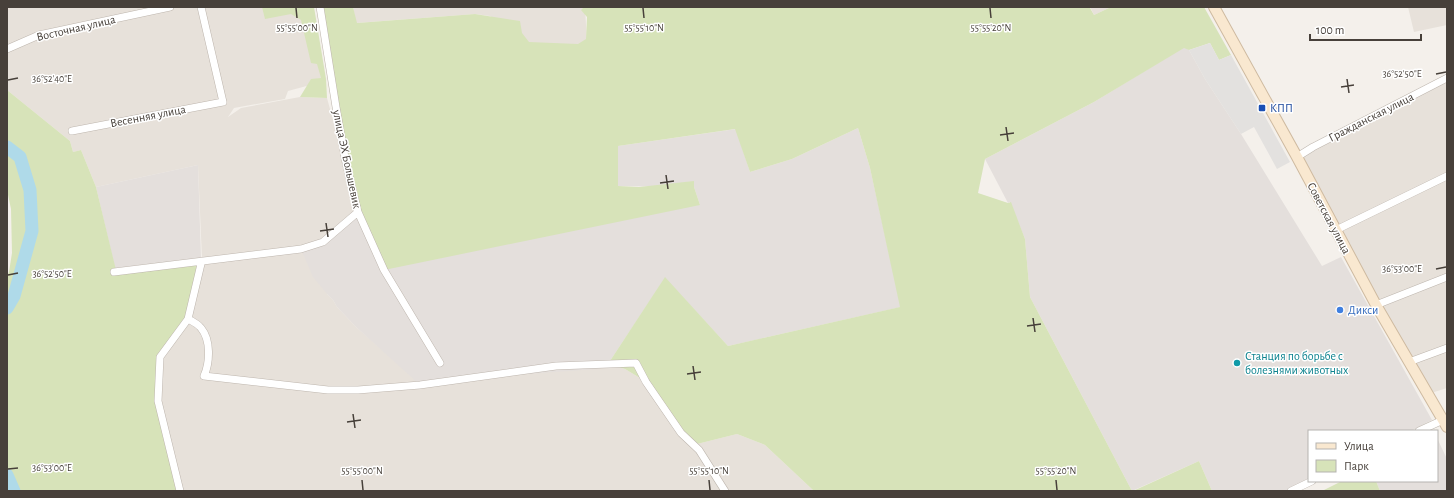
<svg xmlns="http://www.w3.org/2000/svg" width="1454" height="498" viewBox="0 0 1454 498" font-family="'Alegreya Sans',sans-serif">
  <rect width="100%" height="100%" fill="#f4f0eb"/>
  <path fill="#e7e1da" d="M7 7H311L325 81 288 91 285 99 234 108 228 117 241 108 300 97 327 98 358 212 327 294 333 300 337 307 356 327 387 354 608 364 625 369 640 378 676 431 697 444 737 434 765 445 814 491H180L158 401 160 357 202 261 262 253 261 250 202 259 198 165 96 187 81 150 73 152 70 141 7 90Z
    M353 7H585L587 43 585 83 490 16 475 14 356 23Z
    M1090 7H1111L1094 15Z
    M1408 7H1447V25L1414 32Z
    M1447 78V388L1428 394 1297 157Z"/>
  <path fill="#e4dfdc" d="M1184 47 1189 50 1205 79 1241 134 1322 266 1341 257 1432 420 1411 431H1309V481L1293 491H1212L1199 461 1132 491 1030 297 1025 239 1010 202 1008 203 985 159 1094 102Z
    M858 128 870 168 901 307 728 346 665 278 608 364 597 369 497 376 420 385 356 327 337 307 333 300 327 294 313 277 301 249 323 242 358 212 700 205 694 187 618 186V146L736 129 750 172 792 159Z
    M198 165 201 258 115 268 96 187Z
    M1437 438 1447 459V491H1380L1376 481H1437Z"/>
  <path fill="#d7e3b9" d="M262 7H314L326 79 327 98 300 97 311 79 321 78 317 64 311 63 301 20 291 14 265 19Z
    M320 7H353L357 23 475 14 520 21 522 33 529 42 578 44 586 39 587 17 581 10 584 7H1092L1090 8 1094 15 1111 7H1204L1231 55 1219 60 1210 43 1189 50 1184 48 1094 102 985 159 978 193 1008 203 1011 202 1025 239 1030 297 1132 491H814L765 445 737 434 697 444 676 431 640 378 625 369 608 364 665 277 728 346 900 307 870 168 858 128 792 159 750 172 735 129 618 146V186L639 187 694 181V187L700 205 384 270 358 212Z
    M7 90 70 141 73 152 81 150 96 187 116 270 202 261 188 319 160 357 158 401 180 491H7V276L9 272 12 253 11 209 7 190Z
    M1199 461 1212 491H1133Z
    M1342 481H1376L1380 491H1322Z"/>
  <path fill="#e3e1df" d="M1210 43 1219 60 1231 55 1290 162 1277 169 1254 127 1241 134 1205 79 1189 50Z"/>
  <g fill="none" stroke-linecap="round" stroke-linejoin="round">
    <path stroke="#afdae9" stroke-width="13" d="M7 147 20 157 30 190 32 231 14 296 7 308
      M7 475 14 491"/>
    <g stroke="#beb6ae" stroke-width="8">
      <path id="minor" d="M320 7 336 107 346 163 358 212 384 270 440 363
        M7 49 39 35 170 7
        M72 131 223 102 201 7
        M1297 157 1313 147 1447 78
        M1336 230 1447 176
        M114 272 301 249 323 242 358 212
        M1376 305 1447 277
        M188 319C192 321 198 324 201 328 211 340 210 362 204 376L328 390H358L420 385 556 366 636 363 646 382 681 433 699 450 725 491
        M1409 362 1447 348
        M1419 431 1443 420
        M180 491 158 401 160 357 188 319 201 264
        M1291 491 1312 481"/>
    </g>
    <g stroke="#cebaa0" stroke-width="12">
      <path id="secondary" d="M1214 7 1297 157 1376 305 1447 427"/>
    </g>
    <use href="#minor" stroke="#fff" stroke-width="7"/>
    <use href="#secondary" stroke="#f9e8d0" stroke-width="10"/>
  </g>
  <path fill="none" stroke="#47403a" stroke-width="1.5" d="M296 8 297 18M643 8 644 18M990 8 991 18M1436 74 1446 72M1347 79 1349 93M8 80 18 78M1341 87 1354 85M1006 127 1008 141M1000 135 1014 133M666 175 668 189M660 183 674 181M326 223 328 237M320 231 334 229M1436 269 1446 267M8 275 18 273M1033 318 1035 332M1027 326 1041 324M693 366 695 380M687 374 701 372M353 414 355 428M347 422 361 420M8 469 18 468M362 480 363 490M709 480 710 490M1056 480 1057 490"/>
  <rect fill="#1a4fb4" stroke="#fff" stroke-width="1.5" x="1258" y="104" width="8" height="8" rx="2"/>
  <circle fill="#3f7fe0" stroke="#fff" stroke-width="1.5" cx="1340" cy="310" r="4"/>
  <circle fill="#0f9aa8" stroke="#fff" stroke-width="1.5" cx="1237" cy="363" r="4"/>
  <g text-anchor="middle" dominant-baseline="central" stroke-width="3" stroke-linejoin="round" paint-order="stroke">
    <g font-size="12" fill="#47403a" stroke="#fff">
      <text transform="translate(76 28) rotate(-13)">Восточная улица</text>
      <text transform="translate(148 116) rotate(-11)">Весенняя улица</text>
      <text transform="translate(1371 117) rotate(-27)">Гражданская улица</text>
      <text transform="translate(347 159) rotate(78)">улица ЭХ Большевик</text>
      <text transform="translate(1329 218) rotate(62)">Советская улица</text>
    </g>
    <g font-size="12" fill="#164399" stroke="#fff" text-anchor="start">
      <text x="1270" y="108">КПП</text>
    </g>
    <g font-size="12" fill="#366cbe" stroke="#fff" text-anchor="start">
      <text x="1348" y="310">Дикси</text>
    </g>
    <g font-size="12" fill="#0d838f" stroke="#fff" text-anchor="start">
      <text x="1245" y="356">Станция по борьбе с<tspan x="1245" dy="14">болезнями животных</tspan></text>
    </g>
  </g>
  <g font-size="10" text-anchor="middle" fill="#47403a" stroke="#fff" stroke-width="3" stroke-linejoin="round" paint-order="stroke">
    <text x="297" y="31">55°55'00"N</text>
    <text x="644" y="31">55°55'10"N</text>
    <text x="991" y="31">55°55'20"N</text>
    <text x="1402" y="77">36°52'50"E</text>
    <text x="52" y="82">36°52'40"E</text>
    <text x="1402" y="272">36°53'00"E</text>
    <text x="52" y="277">36°52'50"E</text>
    <text x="52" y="471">36°53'00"E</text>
    <text x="362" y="474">55°55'00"N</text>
    <text x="709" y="474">55°55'10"N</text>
    <text x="1056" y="474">55°55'20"N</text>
  </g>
  <rect width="1454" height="498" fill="none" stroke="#47403a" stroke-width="16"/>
  <rect x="1308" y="430" width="130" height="52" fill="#ffffff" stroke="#b5b3b0"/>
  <rect x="1316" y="443" width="20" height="6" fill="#f9e8d0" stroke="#b5b3b0"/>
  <text x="1344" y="450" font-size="12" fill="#47403a">Улица</text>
  <rect x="1316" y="460" width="20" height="12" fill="#d7e3b9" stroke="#b5b3b0"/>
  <text x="1344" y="470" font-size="12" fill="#47403a">Парк</text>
  <path d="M1310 34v6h111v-6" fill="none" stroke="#47403a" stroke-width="2"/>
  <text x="1316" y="34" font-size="12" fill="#47403a" stroke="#ffffff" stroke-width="3" paint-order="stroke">100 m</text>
</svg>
